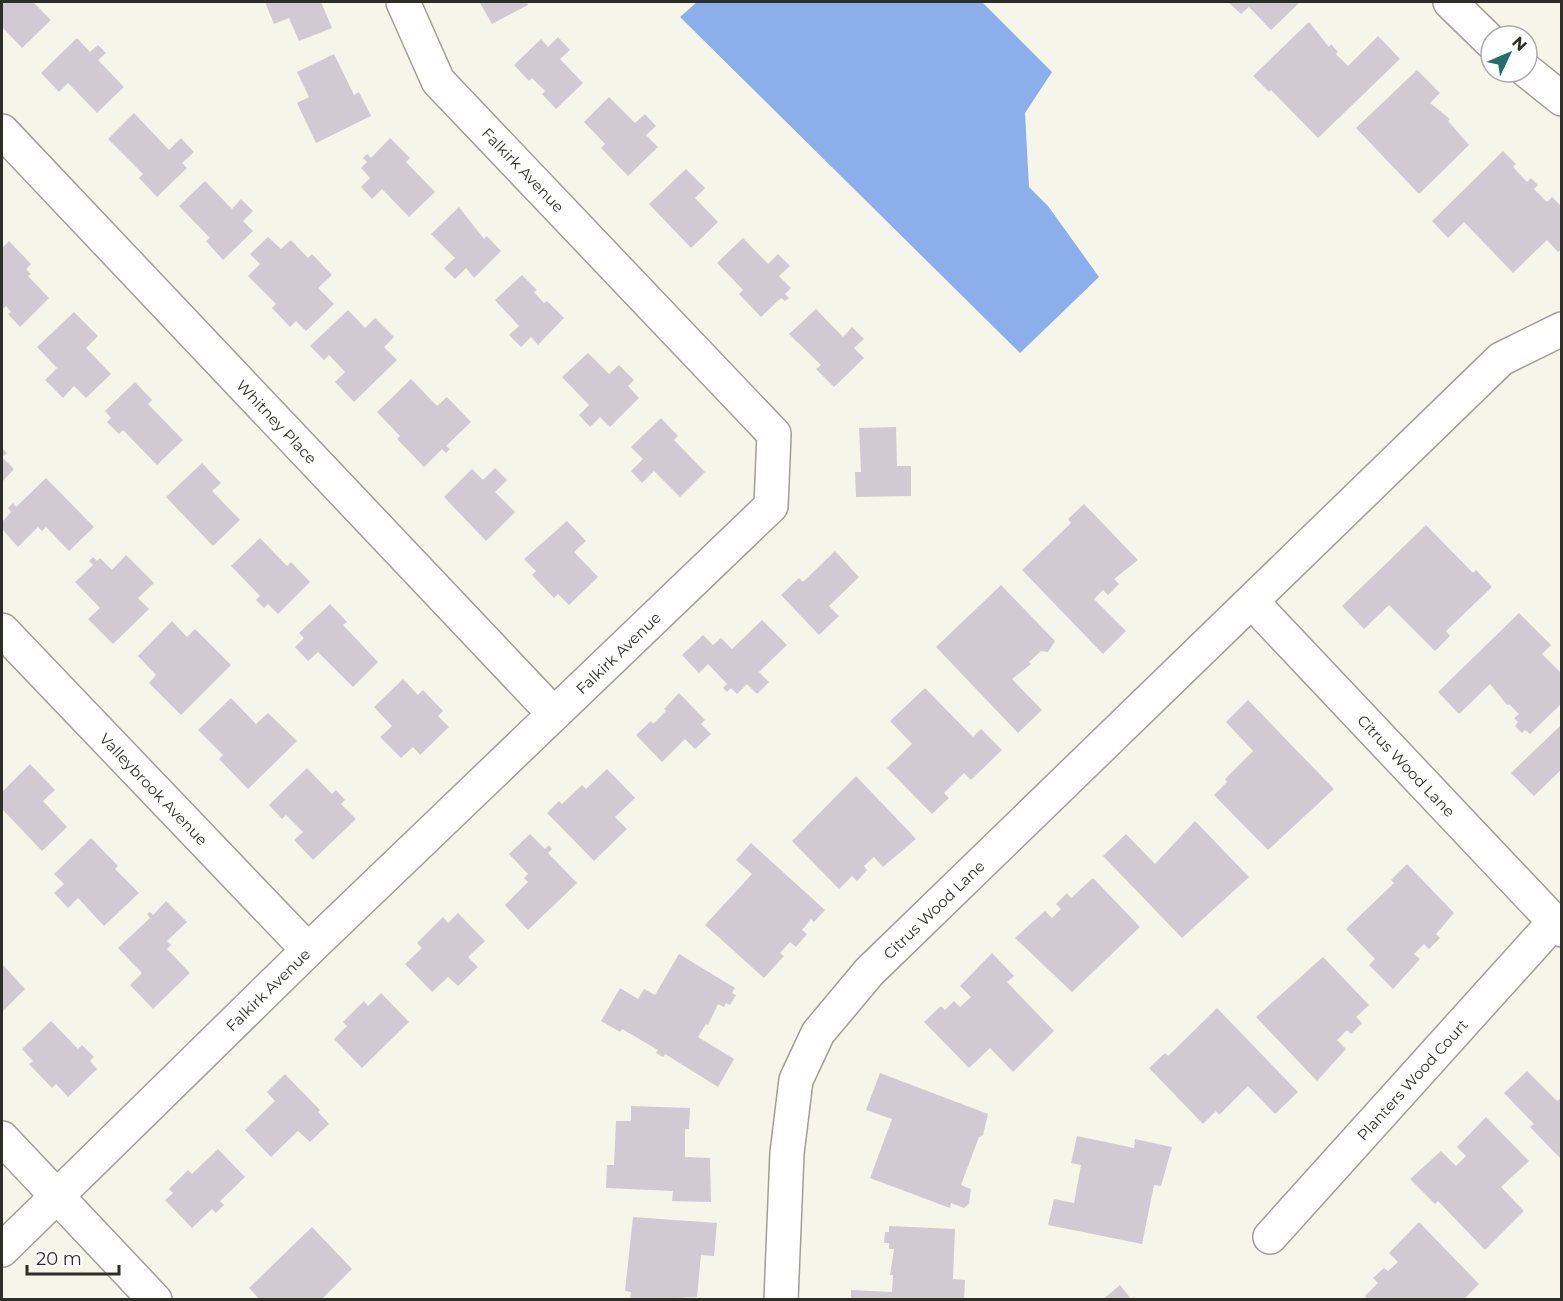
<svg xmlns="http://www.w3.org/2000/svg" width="1563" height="1301" viewBox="0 0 1563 1301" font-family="Montserrat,sans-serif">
  <rect width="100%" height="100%" fill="#f6f5e9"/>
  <path fill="#8cafeb" d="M697 2H982L1052 72 1025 113 1029 187 1048 206 1099 277 1020 353 680 17Z"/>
  <path fill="#d2cad3" d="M2 2H33L51 20 22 48 2 27Z
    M265 2H321L332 28 299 41 289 18 274 24Z
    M483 2H527L528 5 492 24 480 3Z
    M1228 2H1300L1271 30 1249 7 1241 14Z
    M1309 22 1329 47 1331 44 1338 52 1336 54 1348 66 1378 36 1400 59 1318 138 1271 90 1269 92 1253 76Z
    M558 37 570 50 560 59 583 83 556 109 542 94 545 91 532 78 529 81 514 65 541 39 548 47Z
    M77 38 90 52 98 45 106 53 98 60 124 87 97 113 68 83 59 92 41 73Z
    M334 54 354 95 359 92 371 116 316 143 297 103 309 97 297 72Z
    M1417 70 1440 93 1430 103 1450 119 1448 121 1469 145 1419 194 1356 128Z
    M609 97 635 123 645 114 656 126 646 135 658 147 628 176 601 148 605 144 584 122Z
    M134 113 169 150 181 138 194 152 182 163 187 168 157 197 139 178 143 174 108 139Z
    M390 138 410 158 406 162 435 192 409 217 382 189 372 199 361 187 370 178 361 168 367 162 363 158 367 154 371 158Z
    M1503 151 1516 164 1513 167 1527 182 1531 178 1538 185 1534 189 1547 202 1552 197 1562 207V249L1558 252 1547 240 1513 273 1464 222 1448 238 1432 221Z
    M686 169 705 188 695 198 718 222 691 248 649 204Z
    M205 181 232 209 241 199 253 211 243 221 253 231 223 260 206 241 210 238 179 206Z
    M459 207 484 239 487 236 501 251 474 278 466 268 455 279 444 268 455 258 431 234Z
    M268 237 281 249 291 240 308 258 312 254 332 275 318 288 334 304 306 331 296 321 290 327 272 308 276 304 248 276 260 264 250 254Z
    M743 238 768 264 778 254 790 266 779 276 791 288 785 294 789 298 785 301 781 298 761 317 739 294 743 290 717 263Z
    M9 241 31 264 26 269 31 274 28 276 49 298 20 327 8 314 11 312 6 306 2 310V248Z
    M522 275 537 290 534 292 544 303 547 301 564 318 538 345 531 337 521 347 509 335 519 326 495 300Z
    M816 309 843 337 852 327 864 339 854 348 864 358 834 387 816 369 821 365 789 334Z
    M348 310 365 328 375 318 394 337 384 347 397 360 354 402 335 382 345 372 329 355 324 360 310 346Z
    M74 312 98 336 86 348 111 374 86 398 74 386 63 398 45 380 57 368 37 347Z
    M588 353 609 374 619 365 634 380 628 386 639 398 610 427 600 417 590 427 579 415 589 405 562 377Z
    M411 379 437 406 447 397 471 422 446 446 450 449 446 453 442 449 424 467 397 439 400 436 377 412Z
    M135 382 152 400 148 404 183 440 157 465 123 430 119 434 107 422 111 418 105 411Z
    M661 418 678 436 674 440 705 472 680 497 654 471 642 483 631 471 643 459 631 447Z
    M896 427 897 466H911V496L856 497 855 472H861L859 428Z
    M2 448 7 453 2 457 14 469 2 482Z
    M202 463 221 483 212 491 240 520 213 546 166 497Z
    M495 468 507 480 495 492 515 512 486 541 444 497 472 469 483 480Z
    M46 478 94 527 69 551 46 527 42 531 38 527 18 547 2 529V522L11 512 8 508 13 503 16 507Z
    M1084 504 1138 560 1114 579 1119 584 1108 595 1103 590 1094 599 1126 631 1103 654 1022 570 1071 523 1068 519Z
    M567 521 586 541 574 552 598 577 569 605 558 594 554 598 532 575 536 571 524 559Z
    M1426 525 1473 573 1476 570 1492 587 1446 631 1450 636 1435 651 1389 605 1364 629 1342 606Z
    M260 538 287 566 291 562 310 582 278 614 268 604 264 608 256 600 260 596 231 566Z
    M835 551 859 577 829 606 839 616 819 635 781 595 799 578 803 582Z
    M126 555 154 583 138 598 149 609 113 644 88 619 100 608 75 582 93 565 89 561 93 557 97 561 100 558 112 570Z
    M1001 585 1055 641 1048 652 1041 651 1029 662 1031 664 1012 679 1042 710 1018 733 936 647Z
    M330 604 347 622 343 625 378 662 353 687 318 652 308 661 295 647 304 638 299 633Z
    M1519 613 1551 645 1542 654 1562 674V703L1530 734 1525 730 1522 733 1515 726 1518 722 1514 718 1519 714 1509 704 1507 705 1490 684 1459 714 1438 692Z
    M762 620 787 645 759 672 769 682 757 694 747 684 737 694 731 688 727 692 723 688 727 684 708 664 699 673 682 655 703 635 713 645 721 638 732 649Z
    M172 621 187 637 195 629 231 665 181 715 149 683 156 675 138 656Z
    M403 679 418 695 423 690 443 711 438 716 449 727 420 755 413 747 401 758 380 737 392 726 374 707Z
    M925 688 973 737 981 729 1002 750 971 780 964 773 944 793 949 798 932 814 887 768 912 744 890 721Z
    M679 693 705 720 701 724 711 734 695 749 685 739 662 762 636 735 651 721 653 724 666 711 664 709Z
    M231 698 256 724 268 713 297 741 248 789 219 759 223 755 198 730Z
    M1248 700 1334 789 1268 850 1214 795 1227 782 1225 779 1253 751 1226 722Z
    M1562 724V769L1534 796 1511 773Z
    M30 764 55 790 43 801 67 827 42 851 2 809V792Z
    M307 768 332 794 336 790 345 800 341 804 356 819 313 860 294 840 303 832 286 815 282 819 269 805Z
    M607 769 635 798 615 817 627 829 594 861 547 813 559 801 562 804 582 785 586 789Z
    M856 776 916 839 883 867 874 857 864 866 867 870 857 881 852 876 839 889 792 841Z
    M1195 821 1249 877 1182 938 1103 856 1126 834 1155 864Z
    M530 834 545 849 549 845 552 849 548 853 577 883 528 930 505 905 528 882 524 878 528 874 509 854Z
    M91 838 118 866 115 869 139 893 104 926 78 898 68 908 54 893 64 884 54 874Z
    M751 843 825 910 814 922 811 919 802 930 807 934 796 947 790 942 780 953 784 956 764 978 705 925 752 874 736 860Z
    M1407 864 1454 913 1436 934 1440 938 1429 949 1424 944 1414 954 1420 959 1393 989 1369 965 1375 959 1346 929 1394 883 1391 880Z
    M1093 878 1140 927 1072 992 1015 938 1045 911 1052 918 1061 909 1056 904 1067 893 1071 898Z
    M166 901 187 922 167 941 171 945 167 949 190 973 153 1009 130 985 142 973 118 948 150 918 147 914 150 912 153 915Z
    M458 913 485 941 468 957 478 967 458 986 448 977 432 992 405 964 422 948 417 943 443 917 448 923Z
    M992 953 1014 976 1007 982 1054 1031 1013 1072 990 1048 969 1068 924 1022 941 1006 945 1010 954 1001 960 1007 971 997 960 986Z
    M679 954 735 988 732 993 736 995 730 1005 726 1003 724 1007 718 1004 708 1025 706 1024 698 1037 734 1059 718 1087 665 1054 663 1057 656 1053 658 1050 622 1029 620 1032 601 1021 620 988 638 999 644 989 655 995Z
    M1323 957 1369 1005 1356 1017 1362 1023 1351 1034 1347 1030 1337 1040 1346 1049 1317 1081 1256 1017Z
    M2 964 25 989 2 1012Z
    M381 993 409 1022 362 1068 334 1039 347 1026 343 1022 364 1001 368 1006Z
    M1217 1008 1298 1092 1275 1114 1248 1086 1219 1115 1216 1111 1203 1124 1149 1068 1165 1053 1168 1056Z
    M51 1021 78 1049 82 1045 94 1057 90 1061 97 1069 68 1097 56 1084 52 1088 29 1064 33 1061 22 1049Z
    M1527 1071 1557 1101 1562 1097V1160L1530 1127 1534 1124 1504 1093Z
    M880 1073 988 1114 983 1135 979 1137 961 1185 971 1189 969 1204 964 1208 951 1203 950 1208 870 1178 892 1119 866 1110Z
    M285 1074 320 1110 318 1112 329 1124 310 1142 298 1131 271 1157 245 1130 275 1101 267 1092Z
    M631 1106 690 1108 689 1129H685V1157L710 1158 711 1202 672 1201 673 1191 606 1188 607 1165H614L616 1121H631Z
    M1486 1117 1529 1161 1501 1187 1524 1211 1485 1250 1438 1201 1435 1204 1410 1179 1441 1151 1456 1166 1466 1156 1457 1147Z
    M1077 1136 1134 1148 1135 1139 1172 1147 1161 1186 1154 1185 1142 1244 1048 1225 1054 1199 1074 1203 1081 1165 1071 1163Z
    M218 1149 245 1177 220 1201 224 1205 216 1213 212 1209 192 1228 165 1200 173 1193 169 1189 188 1170 192 1174Z
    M633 1217 717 1223 714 1256 701 1255 697 1297 630 1300 631 1292 625 1291Z
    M1419 1222 1479 1284 1463 1300H1368L1365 1296 1378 1283 1373 1278 1384 1268 1388 1271 1398 1262 1389 1253Z
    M889 1226 955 1229 953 1279 965 1280 964 1300H851V1290L892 1292 893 1275H890L894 1249H889V1243H884L885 1232H889Z
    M312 1227 352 1269 321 1300H260L249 1288Z
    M1120 1285 1131 1299 1134 1297 1137 1300H1102Z"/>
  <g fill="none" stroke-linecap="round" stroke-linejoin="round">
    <g stroke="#a19f95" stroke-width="36">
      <g id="street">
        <path d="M1450 2 1491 42"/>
        <path d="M1527 71 1562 99"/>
        <path id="s1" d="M2 131 554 714"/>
        <path id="s2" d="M1252 602 1562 930"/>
        <path id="s3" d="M2 630 308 950"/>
        <path d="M2 1138 155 1300"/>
        <path id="s4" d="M1270 1237 1554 922"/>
        <path id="s5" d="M2 1250 308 950 771 506 774 434 438 81 403 2"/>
        <path id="s6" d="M781 1300 787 1153 796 1080 818 1033 869 972 1501 359 1562 329"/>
      </g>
    </g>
    <use href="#street" stroke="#fff" stroke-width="33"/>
  </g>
  <g text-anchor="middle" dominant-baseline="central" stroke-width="4.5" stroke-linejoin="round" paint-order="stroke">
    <g font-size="15" fill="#2e2e29" stroke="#fff">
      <text transform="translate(523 170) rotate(46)">Falkirk Avenue</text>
      <text stroke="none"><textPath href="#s1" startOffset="400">Whitney Place</textPath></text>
      <text stroke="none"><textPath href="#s5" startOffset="858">Falkirk Avenue</textPath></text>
      <text stroke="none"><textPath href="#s2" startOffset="225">Citrus Wood Lane</textPath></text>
      <text stroke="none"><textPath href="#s3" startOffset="220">Valleybrook Avenue</textPath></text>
      <text stroke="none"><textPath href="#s6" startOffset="442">Citrus Wood Lane</textPath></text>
      <text stroke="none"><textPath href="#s5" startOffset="372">Falkirk Avenue</textPath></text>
      <text stroke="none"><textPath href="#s4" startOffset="212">Planters Wood Court</textPath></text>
    </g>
  </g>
  <rect width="1563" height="1301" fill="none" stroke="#2e2e29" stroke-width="6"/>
  <g transform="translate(1509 54) rotate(46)"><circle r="28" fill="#ffffff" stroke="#ababa9" stroke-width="1.5"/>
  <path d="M0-4.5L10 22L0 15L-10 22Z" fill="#246e6b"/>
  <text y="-9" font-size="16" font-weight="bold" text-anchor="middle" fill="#2e2e29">N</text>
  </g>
  <path d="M27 1265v9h92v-9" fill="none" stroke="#2e2e29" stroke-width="3"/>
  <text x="36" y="1265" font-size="18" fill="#2e2e29" stroke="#ffffff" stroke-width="4.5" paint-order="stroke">20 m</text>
</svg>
